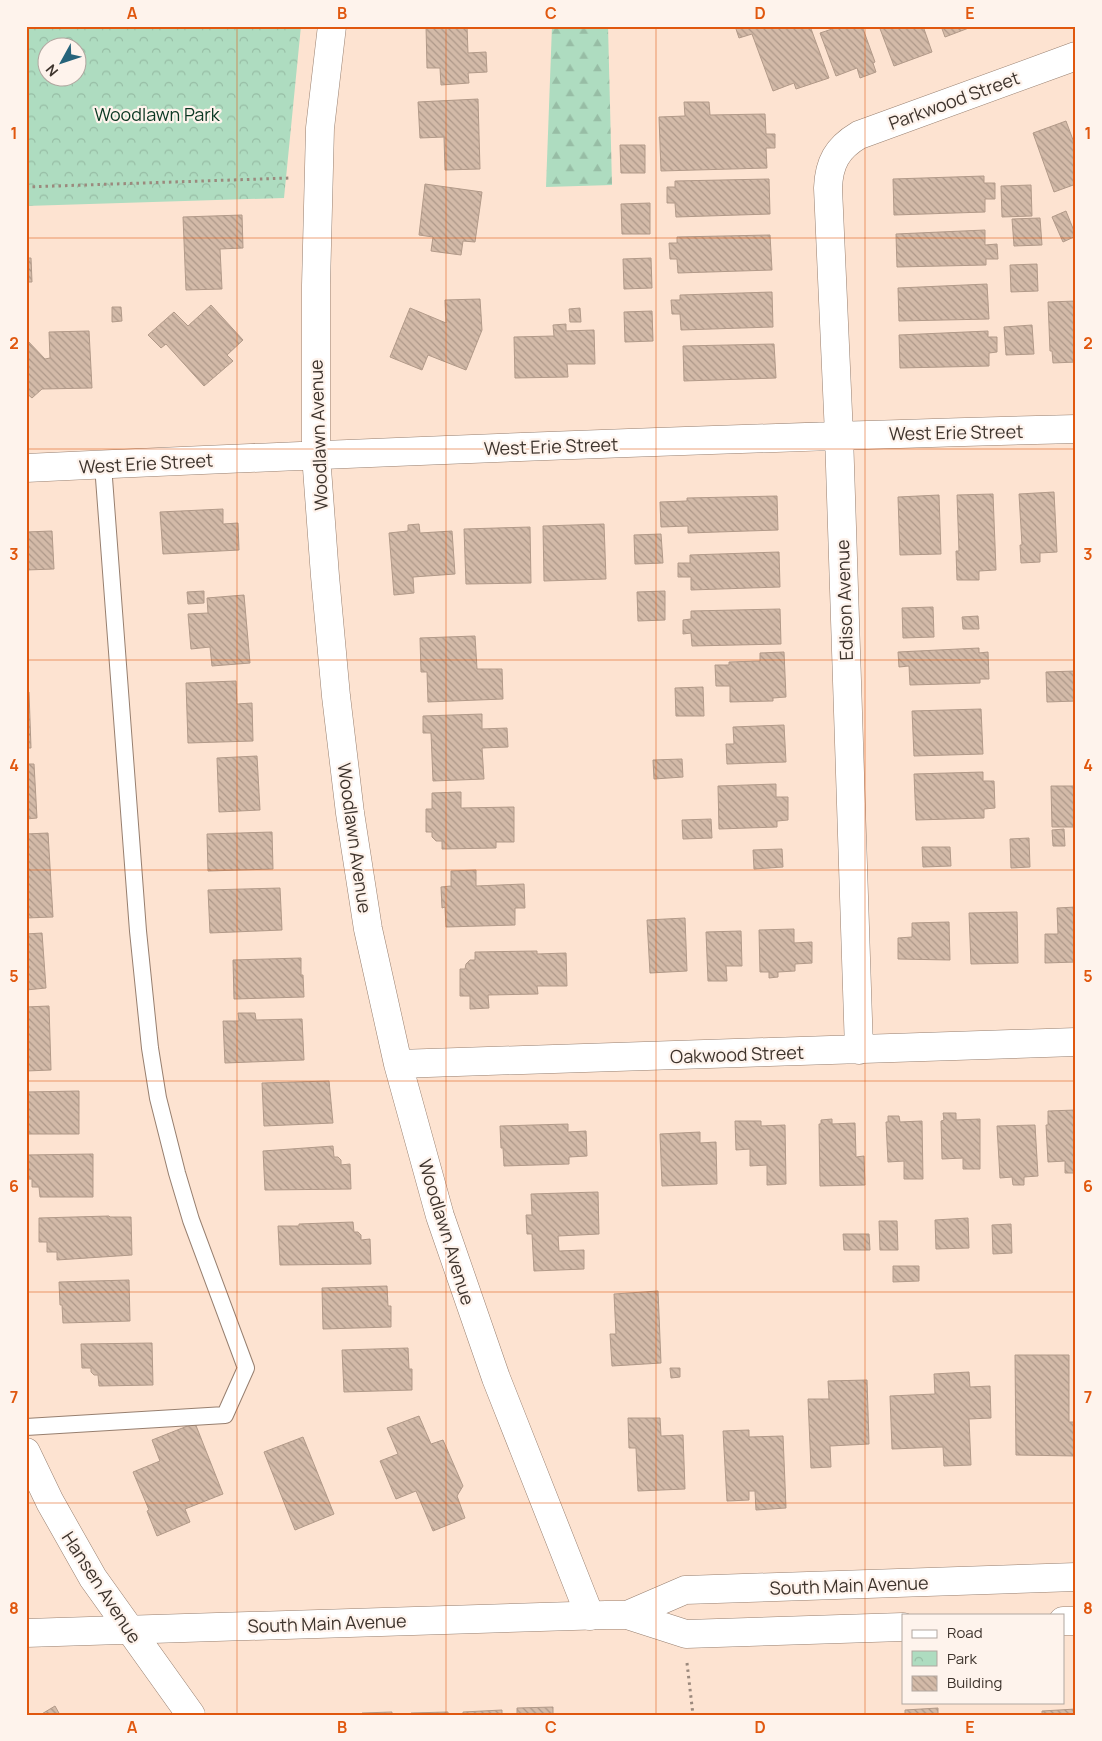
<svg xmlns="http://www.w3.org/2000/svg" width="1102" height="1741" viewBox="0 0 1102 1741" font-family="Manrope,sans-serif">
  <defs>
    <pattern id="forest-firs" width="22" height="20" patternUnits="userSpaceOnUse" patternTransform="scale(1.25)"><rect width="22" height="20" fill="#aedcc0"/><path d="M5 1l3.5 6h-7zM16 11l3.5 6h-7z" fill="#97bda5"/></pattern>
    <pattern id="park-crowns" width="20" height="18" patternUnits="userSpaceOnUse" patternTransform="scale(1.25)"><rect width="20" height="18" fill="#aedcc0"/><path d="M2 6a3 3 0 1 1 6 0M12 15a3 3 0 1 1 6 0" fill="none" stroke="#97bda5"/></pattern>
    <pattern id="building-back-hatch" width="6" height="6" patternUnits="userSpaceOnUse" patternTransform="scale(1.25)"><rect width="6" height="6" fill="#d3baa8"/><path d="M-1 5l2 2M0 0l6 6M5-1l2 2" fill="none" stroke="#ad9889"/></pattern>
  </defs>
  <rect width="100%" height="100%" fill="#fde3d1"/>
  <path fill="url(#forest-firs)" d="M552 26H608L612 185 546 187Z"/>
  <path fill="url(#park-crowns)" fill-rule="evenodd" d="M26 26H301L284 198 26 206ZM48 48H78V78H48Z"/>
  <path fill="url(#building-back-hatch)" stroke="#b29a89" d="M426 26H467L468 53 486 52 487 72 468 73 469 83 441 85 440 68H427Z
    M735 26H810L829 78 796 89 794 83 773 91 752 34 739 38Z
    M834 26H862L875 62 873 63 876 72 860 78 857 68 836 76 820 33 835 28Z
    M879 26H923L932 52 894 66Z
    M941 26H974L945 37Z
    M478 99 480 169 445 170 444 137 420 138 418 102Z
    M684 102H709L710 115 765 114 766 134H775V148H766L767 168 661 171 659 117 685 116Z
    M1066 121 1076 148V184L1054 192 1033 133Z
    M620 145H645V173H621Z
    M984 176V183H995V199H985V212L894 215 893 179Z
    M769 179 770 214 676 217 675 203H667V187H675V181Z
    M425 184 482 192 475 242 463 241 461 255 431 251 433 237 419 235Z
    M1031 185 1032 216 1002 217 1001 186Z
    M650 203V234H622L621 204Z
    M1066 211 1076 236 1063 242 1052 217Z
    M242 215 243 248 220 249 222 289 186 290 183 217Z
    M1040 218 1042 245 1014 246 1012 219Z
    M985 230V245L997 244 998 259H986V265L897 267 896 234Z
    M770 235 772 270 678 273 677 259H670L669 243H677V237Z
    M26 258H31L32 282H26Z
    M651 258 652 288 624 289 623 259Z
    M1037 264 1038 291 1011 292 1010 265Z
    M987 284 989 319 899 321 898 288Z
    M772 292 773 327 681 330 680 314H672L671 300H680V295Z
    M480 299 482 330 466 370 428 355 422 370 390 357 410 308 446 323 445 300Z
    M1076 301V362L1053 363 1052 351H1050L1048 302Z
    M211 305 243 340 227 355 233 361 204 386 166 344 161 348 148 335 174 312 188 326Z
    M112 307H121L122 321 112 322Z
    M580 308 581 322H570L569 309Z
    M652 311 653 341 625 342 624 312Z
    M566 324V331L594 330 595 364H567L568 377 515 378 514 337 554 336 553 325Z
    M1032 325 1034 354 1006 355 1004 327Z
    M89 331 92 388 42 389 32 398 26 393V339L45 359 50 358 49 332Z
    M988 331V337H997V352L989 353V366L900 368 899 335Z
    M774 344 776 378 684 381 683 346Z
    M1054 492 1057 552 1040 553V562L1021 563 1020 545H1022L1019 494Z
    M993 494 996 570 979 571V580H957L956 551H959L957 495Z
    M939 495 941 554 900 555 898 497Z
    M777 496 778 530 688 533V526L661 527 660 502 687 501V498Z
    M223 509V524L238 523 239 550 163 554 160 512Z
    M419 524 420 533 452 531 455 574 413 577 414 593 394 595 389 533 408 531V525Z
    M604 524 606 579 544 581 543 526Z
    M530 527 531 583 466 584 464 529Z
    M52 531 54 569 26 570V532Z
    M661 534 663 563 635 564 634 535Z
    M779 552 780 587 691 590V577H678V563H690V555Z
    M204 591V603L188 604 187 592Z
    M665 591V620L638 621 637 592Z
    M244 595 250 663 212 666 210 647 191 649 188 614 208 613 207 598Z
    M933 607 934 637 903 638 902 608Z
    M780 609 781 644 692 646 691 633 683 634V620L691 619V611Z
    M978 616 979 629H963L962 617Z
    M475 636 477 669H502L503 699 428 702 427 672H421L420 638Z
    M26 637 28 678H26Z
    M979 648V653L988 652 989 679H980V683L910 685 909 666 899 667 898 652Z
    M784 652 786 697 773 698V701L730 702V686H716L715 665H729V662L760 661V653Z
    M1076 671V701L1047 702 1046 672Z
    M236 681 237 704 252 703 253 741 188 743 186 683Z
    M703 687 704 716H676L675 688Z
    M26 692H29L31 748H26Z
    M981 709 983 754 914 756 912 711Z
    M482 714V729L507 728 508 747 482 748 484 779 433 781 431 733H423V716Z
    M784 725 786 762 727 764 726 744H734L733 727Z
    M257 756 260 810 219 812 217 758Z
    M682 759 683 777 654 779 653 760Z
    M26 764H34L37 818 26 819Z
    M983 772V781H994L995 808 984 809V818L916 820 914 774Z
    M776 784V797H788V820L777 821V827L719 829 718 786Z
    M1051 786H1076V827H1052Z
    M461 792V808L514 807V842H496V848L442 849V841H436L432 837V832H426V809H432V793Z
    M711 819 712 838 683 839 682 820Z
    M1064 829 1065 846H1053L1052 830Z
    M272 832 273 869 208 871 207 834Z
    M48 833 53 917 26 918V834Z
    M1029 838 1030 867 1011 868 1010 839Z
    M922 847H950L951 866 923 867Z
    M782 849 783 867 754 869 753 850Z
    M476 870V886L524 884 525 908H515V925L446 927 445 907 442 908 441 887 451 886V871Z
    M280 888 282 930 210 933 208 890Z
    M1076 907V962L1045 963V934H1058L1057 908Z
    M1017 912 1018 963 971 964 969 913Z
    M685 918 687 971 650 973 647 920Z
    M949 922 950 960 898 959V938L912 937V923Z
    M794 929V943L812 942V963L795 964V971L778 972V977L769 978V972H760L759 930Z
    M741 931 742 966H726L727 981H708L706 932Z
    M42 933 46 988 26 990V934Z
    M537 951V954L566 953 567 986H537L538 994 488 995 489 1008 470 1009V996H460V969H465L466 964 470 960H475V952Z
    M301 958V975H303L304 997 234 999 233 960Z
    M49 1006 51 1070 26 1071V1007Z
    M238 1013H255L256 1020 302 1019 304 1060 225 1063 223 1021H239Z
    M329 1081 333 1123 264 1126 262 1083Z
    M79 1091V1134H26V1092Z
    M1076 1110V1173H1065V1161L1048 1162 1046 1125H1048V1111Z
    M943 1113H956V1120L980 1119V1169H963V1158L942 1159 941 1121 944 1120Z
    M888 1116H899L900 1122 922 1121 923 1179H904V1161L888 1162 886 1122H888Z
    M832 1119V1124L855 1123 856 1157 864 1156 865 1185 820 1186 819 1124H821V1120Z
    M735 1121H761V1126L785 1125 786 1184 767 1185V1165L750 1166V1149L736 1150Z
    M568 1124V1132L586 1131 587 1156 569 1157V1164L504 1166 503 1148H501L500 1126Z
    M1035 1125 1038 1176 1024 1177V1185H1013L1012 1177 1000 1178 997 1126Z
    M700 1132V1143L716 1142 717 1184 662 1186 660 1134Z
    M333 1146 334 1157H338L341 1160V1165L350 1164 351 1189 265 1190 263 1151Z
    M93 1154V1197H40L39 1187H32V1179H26V1155Z
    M598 1192 599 1234 558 1236 559 1251 584 1250V1269L534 1271 532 1234H527L526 1215H532L531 1194Z
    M109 1216 110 1217H131L132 1255 57 1260V1252H47V1242H39V1218Z
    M968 1218 969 1248 936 1249 935 1220Z
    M879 1221H897L898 1250H880Z
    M353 1222 354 1232H358L361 1235V1240L370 1239 371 1264 280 1265 278 1226H299V1224Z
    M1011 1224 1012 1253 993 1254 992 1225Z
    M843 1234H869L870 1250H844Z
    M893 1266H919V1281L893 1282Z
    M129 1280 130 1321 63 1323 62 1305H60L59 1282Z
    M387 1286 388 1306H391V1327L323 1329 322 1288Z
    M658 1291 661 1363 612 1366 610 1334H616L614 1294Z
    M152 1343 153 1385 99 1386 98 1375H94L91 1372V1368H82L81 1344Z
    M408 1348 409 1369H412V1390L344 1392 342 1350Z
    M1015 1355H1069V1422H1076V1456L1016 1455Z
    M670 1368H680V1377L671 1378Z
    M969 1372 970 1387 990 1386 991 1418 969 1419 971 1465 944 1466 943 1447 892 1449 890 1396 935 1394 934 1374Z
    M867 1380 869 1444 830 1446 831 1467 811 1468 808 1399H829L828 1381Z
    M419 1416 431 1444 443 1440 463 1486 457 1496 465 1518 433 1531 416 1491 396 1499 380 1461 398 1454 387 1428Z
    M628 1418H660L661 1436 683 1435 685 1489 638 1491 636 1448H629Z
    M195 1423 223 1494 185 1509 190 1522 157 1536 147 1511 149 1510 133 1472 160 1461 152 1440Z
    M749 1430V1437L783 1436 786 1508 756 1510 755 1491H749V1500L727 1501 723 1431Z
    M303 1437 334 1514 295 1530 264 1452Z
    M55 1706 60 1715H40Z
    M553 1707V1715H517V1708Z
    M938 1708V1715H905V1710Z
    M1076 1709V1715H1042V1711Z
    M502 1710V1715H463V1712Z
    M392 1712V1715H362V1713Z
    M448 1712V1715H411V1713Z"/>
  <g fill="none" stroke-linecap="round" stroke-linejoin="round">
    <g stroke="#977f6f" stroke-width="18">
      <path id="service" d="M26 1427 225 1415 246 1368 191 1220 177 1173 158 1098 150 1048 138 931 103 465"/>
    </g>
    <g stroke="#977f6f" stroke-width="29">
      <path id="minor" d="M332 26 320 128 316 285V455L325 576 336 696 350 813 368 929 398 1064 440 1216 496 1378 590 1616
        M26 468C376 452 726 438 1076 429
        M859 1050 839 435 828 188C829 163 837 148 859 135L1076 56
        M398 1064 1076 1042
        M26 1452 50 1502 93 1578 191 1715"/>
    </g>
    <g stroke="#977f6f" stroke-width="29">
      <path id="tertiary" d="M627 1615 685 1590 1076 1577
        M1063 1621H1076
        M26 1633 606 1615H627L686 1634 903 1627"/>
    </g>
    <path stroke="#9b897d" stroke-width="3" stroke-dasharray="2.5 4" stroke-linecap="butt" d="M26 187 290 178
      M687 1663 693 1715"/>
    <use href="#service" stroke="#fff" stroke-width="16"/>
    <use href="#minor" stroke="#fff" stroke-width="28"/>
    <use href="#tertiary" stroke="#fff" stroke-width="28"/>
  </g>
  <path fill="none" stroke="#e0570e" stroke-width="1" stroke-opacity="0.55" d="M237 26V1715M446 26V1715M656 26V1715M865 26V1715M26 238H1076M26 449H1076M26 660H1076M26 870H1076M26 1081H1076M26 1292H1076M26 1503H1076"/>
  <g text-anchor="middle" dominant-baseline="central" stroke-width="4.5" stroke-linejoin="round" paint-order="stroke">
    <g font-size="18" fill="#3e342d" stroke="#fef3ec">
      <text transform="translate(954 100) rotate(-20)">Parkwood Street</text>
      <text transform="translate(956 432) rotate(-1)">West Erie Street</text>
      <text transform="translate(318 435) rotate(-92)">Woodlawn Avenue</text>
      <text transform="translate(551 446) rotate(-2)">West Erie Street</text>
      <text transform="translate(146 463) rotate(-3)">West Erie Street</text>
      <text transform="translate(844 600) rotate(-92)">Edison Avenue</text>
      <text transform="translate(355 838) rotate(82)">Woodlawn Avenue</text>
      <text transform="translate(737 1054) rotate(-2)">Oakwood Street</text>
      <text transform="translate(447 1232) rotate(73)">Woodlawn Avenue</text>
      <text transform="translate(849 1585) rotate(-2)">South Main Avenue</text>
      <text transform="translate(102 1587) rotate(57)">Hansen Avenue</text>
      <text transform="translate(327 1623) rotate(-2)">South Main Avenue</text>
    </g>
    <g font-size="18" fill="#0a3722" stroke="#fef3ec">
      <text x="157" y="114">Woodlawn Park</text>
    </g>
  </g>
  <rect width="1102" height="1741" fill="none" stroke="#fef3ec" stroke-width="55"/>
  <rect x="902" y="1614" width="162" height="90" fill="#fef3ec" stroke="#b1a7a0"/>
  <rect x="912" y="1630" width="25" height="8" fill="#ffffff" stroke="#b1a7a0"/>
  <text x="947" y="1638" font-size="15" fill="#3e342d">Road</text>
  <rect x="912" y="1651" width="25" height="15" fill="url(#park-crowns)" stroke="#b1a7a0"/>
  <text x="947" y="1664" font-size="15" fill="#3e342d">Park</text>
  <rect x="912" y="1676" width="25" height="15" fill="url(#building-back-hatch)" stroke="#b1a7a0"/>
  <text x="947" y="1688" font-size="15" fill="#3e342d">Building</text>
  <g transform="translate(62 62) rotate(230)"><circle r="24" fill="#fef3ec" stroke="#b1a7a0"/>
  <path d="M0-4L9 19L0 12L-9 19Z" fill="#26637a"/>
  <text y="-8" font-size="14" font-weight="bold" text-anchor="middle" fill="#3e342d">N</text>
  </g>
  <rect x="28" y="28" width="1046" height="1686" fill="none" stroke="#e0570e" stroke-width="2"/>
  <g font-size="16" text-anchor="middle" font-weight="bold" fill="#e0570e">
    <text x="132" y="19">A</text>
    <text x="342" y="19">B</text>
    <text x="551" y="19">C</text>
    <text x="760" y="19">D</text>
    <text x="970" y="19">E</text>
    <text x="14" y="139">1</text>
    <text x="1088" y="139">1</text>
    <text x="14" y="349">2</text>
    <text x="1088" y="349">2</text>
    <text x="14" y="560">3</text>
    <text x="1088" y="560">3</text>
    <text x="14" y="771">4</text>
    <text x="1088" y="771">4</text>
    <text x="14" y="982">5</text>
    <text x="1088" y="982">5</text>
    <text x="14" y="1192">6</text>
    <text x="1088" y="1192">6</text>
    <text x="14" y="1403">7</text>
    <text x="1088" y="1403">7</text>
    <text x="14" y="1614">8</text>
    <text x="1088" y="1614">8</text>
    <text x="132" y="1733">A</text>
    <text x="342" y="1733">B</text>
    <text x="551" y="1733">C</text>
    <text x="760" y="1733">D</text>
    <text x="970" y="1733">E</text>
  </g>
</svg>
